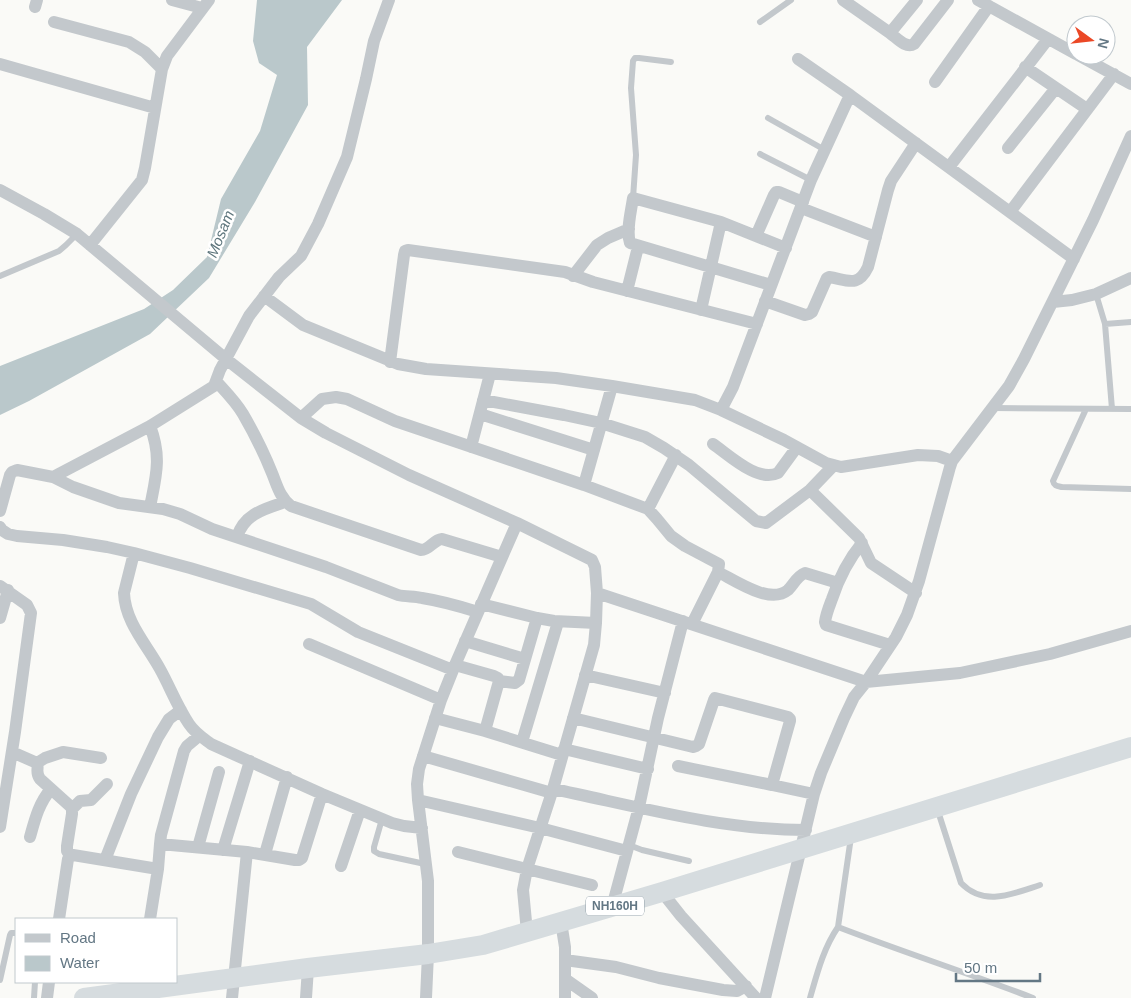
<svg xmlns="http://www.w3.org/2000/svg" width="1131" height="998" viewBox="0 0 1131 998" font-family="Helvetica,sans-serif">
  <rect width="100%" height="100%" fill="#fafaf7"/>
  <path fill="#bac8cb" d="M257 0H342L307 47 308 105 255 202 209 278 150 334 29 401 0 415V366L144 309 173 290 207 257 221 199 260 131 277 75 259 63 253 41Z"/>
  <g fill="none" stroke-linecap="round" stroke-linejoin="round">
    <path stroke="#c3c8cc" stroke-width="6" d="M760 22 791 0
      M768 118 825 150
      M760 154 811 180
      M633 198 636 155 631 88 633 61 635 58H639L671 62
      M0 276 59 251 66 245 77 234
      M1096 294 1105 324 1112 409
      M1105 324 1131 322
      M993 408 1131 409
      M1086 409 1053 481C1054 486 1057 486 1062 487L1131 489
      M937 808 961 883C984 907 1012 894 1040 885
      M382 819 374 847V851L379 854 425 864
      M851 837 838 927C903 952 968 973 1033 998
      M629 845 642 850 689 861
      M0 980 10 935 11 933H15
      M34 998 35 982
      M810 998C817 974 823 949 838 927"/>
    <path stroke="#c3c8cc" stroke-width="12" d="M172 0 202 8
      M843 0 890 33 917 0
      M978 0 1076 54
      M35 7 37 0
      M54 22 129 42 145 52 162 69
      M890 33C897 38 906 49 914 44L948 0
      M1078 55 1131 84
      M798 59 850 95 1074 259
      M0 64 155 108
      M1025 67 1087 109
      M935 82 989 6
      M1008 148 1056 88
      M949 167 1048 39
      M0 190 44 214 77 234 226 359 301 418 326 433 409 475 517 523 592 560 595 567 597 593 866 682 960 673 1050 654 1131 631
      M801 208 876 237
      M1010 212 1114 74
      M756 236 774 195 776 192H779L803 202
      M90 245 142 180 145 168 162 69 167 56 209 0
      M573 276 597 245 608 238 629 229
      M771 285 630 243C626 230 631 212 633 198L721 222 786 248
      M627 291 638 247
      M264 296 303 325 398 364 426 369 556 378 612 386 695 400 721 410 784 440 826 463 841 467 918 455 938 456 952 461
      M765 301 805 315 809 314 812 312 827 278 829 277C848 280 858 288 868 267L888 190 891 181 916 143
      M1053 302 1072 300 1096 294 1131 278
      M701 310 721 222
      M390 362 404 255 405 251 408 250 565 272 593 282 757 324
      M216 381C226 392 236 402 243 414 254 433 264 453 272 473 277 485 280 498 291 506L421 550C430 550 433 540 442 539L502 557
      M483 400 564 415 601 423 645 437 664 448 689 465 756 521 766 523 810 490 833 466
      M721 410 733 387 811 180 850 95
      M480 414 594 450
      M301 418 322 399 336 397 347 399 395 421 584 485 648 509 657 519 671 536 685 546 719 564 718 572 692 624
      M713 444C729 455 758 483 778 473L797 447
      M471 447 490 374
      M53 477 150 426 214 386 220 370 249 316 279 277 301 256 318 224 347 157 366 79 374 41 389 0
      M584 485 612 386
      M810 490 859 538 871 563 916 593
      M150 507C156 476 162 457 150 426
      M648 509 676 455
      M0 511 10 475 12 472 17 470 53 477 73 487 119 503 163 509 180 514 212 529 326 567 398 595C406 597 414 596 422 598 441 601 459 606 478 612
      M0 527 2 530 8 534 17 536 63 540 107 547 134 553 190 568 311 604 358 632 453 670
      M237 537C244 514 264 509 285 502
      M862 543C848 560 839 578 832 599 829 607 826 614 825 622L826 625 890 645
      M134 553 124 593C125 622 147 645 160 669 170 687 177 706 189 724 195 733 203 738 211 744L322 794 392 823 404 826 422 828
      M718 572C736 581 770 605 788 590 794 584 797 576 805 573L838 583
      M0 586 27 605 31 613 15 732 0 827
      M481 604 537 618 554 621 596 623
      M0 618 8 590
      M465 641 525 659
      M309 644 441 700
      M455 665 494 676 498 678 499 681 485 731
      M585 675 665 693
      M499 681 515 683 519 680 537 618
      M435 718 485 731 562 755
      M573 718 693 747 696 746 699 744 714 700 715 698 788 717 790 719V721L772 785 814 794
      M199 736 187 746 184 751 161 835 160 844 247 852 232 998
      M522 742 558 622
      M564 749 648 769
      M12 752 37 763C39 769 35 772 40 779L70 806 72 809V814L67 846V851L70 856
      M423 756 552 793
      M37 763 45 758 63 752 101 758
      M678 766 772 785
      M553 789C636 806 720 830 806 830
      M418 800 540 828 627 851
      M72 809 80 801 91 800 107 784
      M30 837C35 819 39 803 51 789
      M198 847 219 772
      M223 850 250 761
      M247 852 295 860H299L302 858 322 794
      M458 852 592 885
      M265 854 287 777
      M105 860 131 794 158 737 169 719 181 710
      M341 866 360 810
      M662 892 681 916 756 998
      M612 907 639 807 658 718 683 621
      M59 919 68 859 70 856 73 855 158 869
      M150 919 158 869 160 844
      M561 922 565 947V998
      M527 932 523 890 527 869 553 789 594 645 596 623 597 593
      M565 960 616 967 659 978 723 990 737 991 746 986
      M565 979 592 998
      M47 998 49 982
      M306 998 308 968
      M426 998 428 954V881L418 800 417 784 419 769 441 700 455 665 517 523
      M765 998 814 794 821 773 844 718 854 697 866 682 896 637 907 615 919 581 950 467 952 461 1009 386 1024 359 1093 220 1131 136"/>
    <path stroke="#d6dcdf" stroke-width="20" d="M84 998 308 968 428 954 483 945 662 892 1131 747"/>
  </g>
  <g text-anchor="middle" dominant-baseline="central" stroke-width="5" stroke-linejoin="round" paint-order="stroke">
    <rect fill="#fff" stroke="#92a0a9" stroke-width="1" x="586" y="896.5" width="58" height="19" rx="4"/>
    <g font-size="12" font-weight="bold" fill="#637784">
      <text x="615" y="906">NH160H</text>
    </g>
    <g font-size="15" font-style="italic" fill="#5e767d" stroke="#fff">
      <text transform="translate(220 234) rotate(-68)">Mosam</text>
    </g>
  </g>
  <rect x="15" y="918" width="162" height="65" fill="#ffffff" stroke="#c1c9ce"/>
  <rect x="25" y="934" width="25" height="8" fill="#c3c8cc" stroke="#c1c9ce"/>
  <text x="60" y="943" font-size="15" fill="#637784">Road</text>
  <rect x="25" y="956" width="25" height="15" fill="#bac8cb" stroke="#c1c9ce"/>
  <text x="60" y="968" font-size="15" fill="#637784">Water</text>
  <g transform="translate(1091 40) rotate(105)"><circle r="24" fill="#ffffff" stroke="#c1c9ce"/>
  <path d="M0-4L9 19L0 12L-9 19Z" fill="#eb4826"/>
  <text y="-8" font-size="14" font-weight="bold" text-anchor="middle" fill="#637784">N</text>
  </g>
  <path d="M956 973v8h84v-8" fill="none" stroke="#637784" stroke-width="2.5"/>
  <text x="964" y="973" font-size="15" fill="#637784" stroke="#ffffff" stroke-width="4" paint-order="stroke">50 m</text>
</svg>
